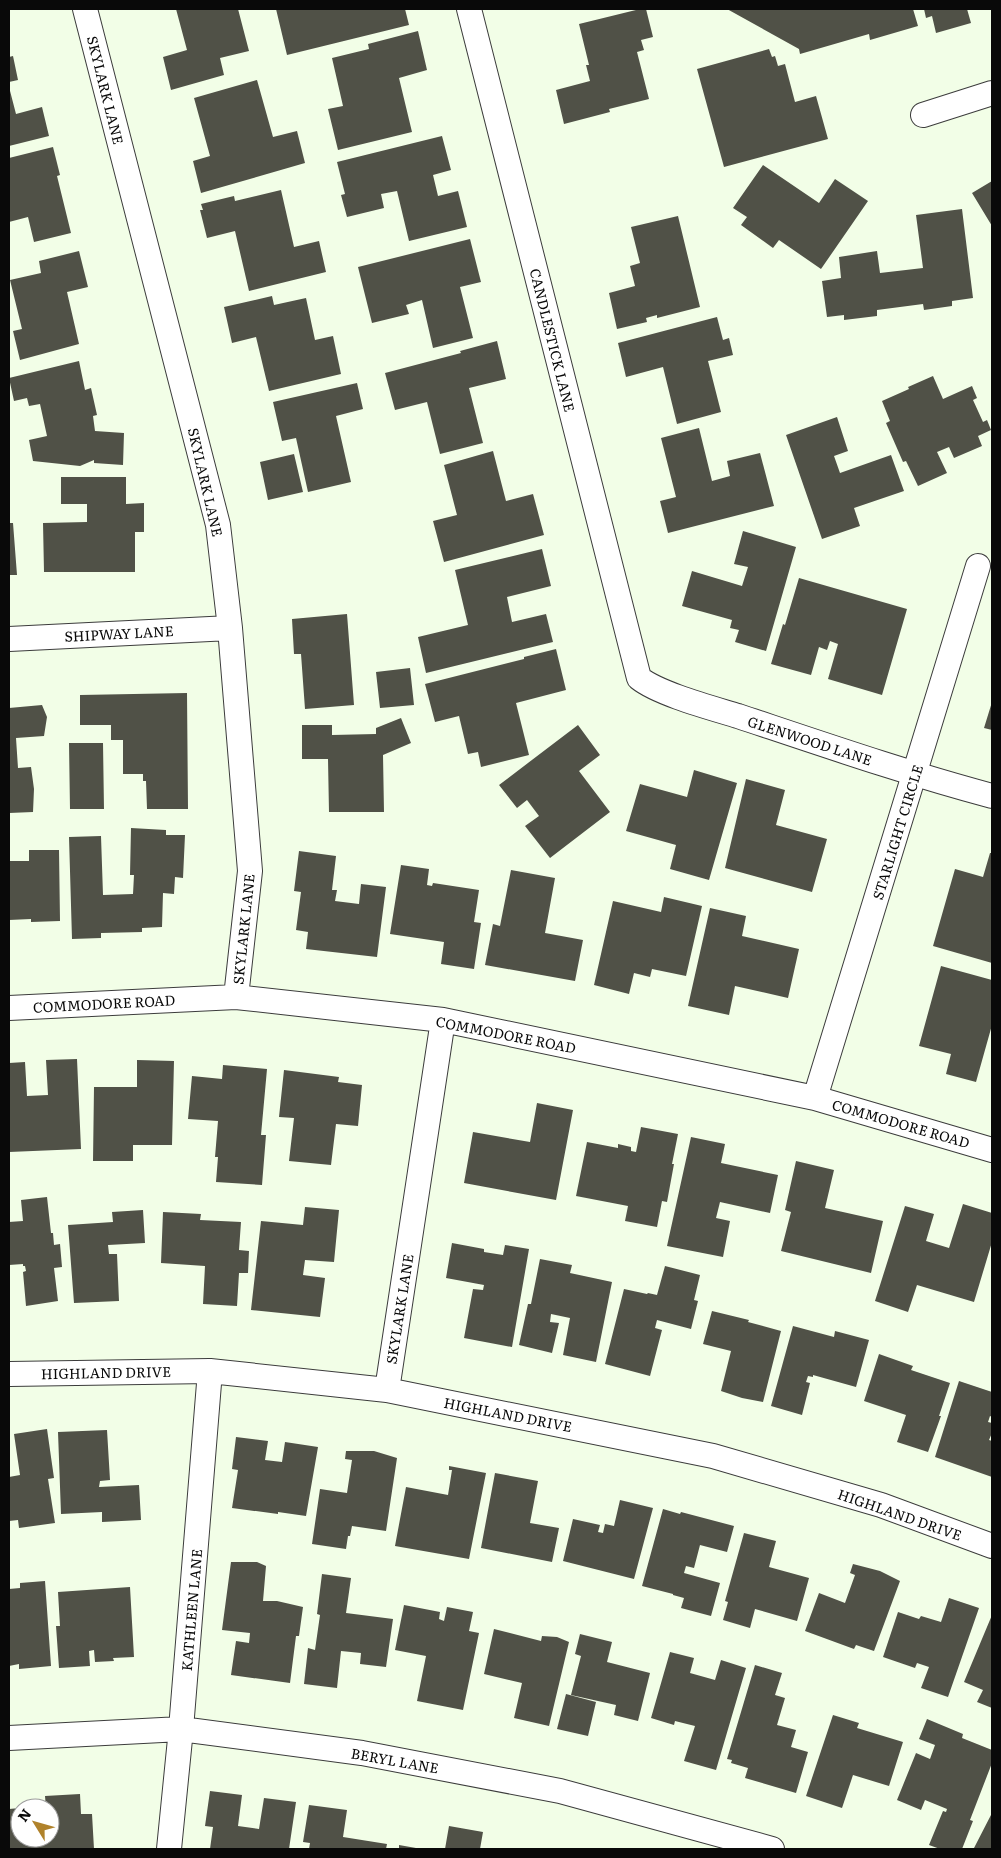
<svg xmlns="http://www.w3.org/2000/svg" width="1001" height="1858" viewBox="0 0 1001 1858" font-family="Literata,serif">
  <rect width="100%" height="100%" fill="#f2fee7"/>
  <path fill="#505147" d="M176 9H238L249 51 220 58 224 75 171 90 163 57 187 50Z
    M276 9H405L409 25 287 55Z
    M640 9H646L653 37 641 40 644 50 637 52 649 99 609 109 610 112 564 124 556 90 590 81 586 65H589L579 24Z
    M727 9H913L918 26 870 40 869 34 800 54 799 49Z
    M924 9H967L971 23 936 33 932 16 926 18Z
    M418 31 427 70 399 78 412 132 338 150 328 109 343 106 332 58 369 49 368 44Z
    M769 49 772 57 775 56 778 66 785 64 795 102 816 96 828 139 724 167 697 69Z
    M13 56 18 80 9 82V57Z
    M257 80 273 137 297 131 305 163 201 193 193 161 210 156 194 98Z
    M9 87 16 114 42 107 49 136 9 146Z
    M442 136 451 170 433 175 438 196 458 191 467 227 409 241 397 191 381 194 384 208 347 217 341 195 345 194 337 162Z
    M53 147 60 175 57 176 71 233 34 242 28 217 9 222V158Z
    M763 165 819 203 835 179 868 201 821 269 779 240 773 248 741 225 747 217 733 208Z
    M992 181V226L972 193Z
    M281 190 294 247 319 241 326 272 249 291 235 231 207 238 200 210H203L201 204 234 196 235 201Z
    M962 209 973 298 952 301V306L924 310 923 304 877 310V316L844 320V315L827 317 822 281 841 278 839 257 877 251 880 273 923 268 916 215Z
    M678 216 700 307 657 318V315L646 318 647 322 617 329 609 293 635 286 630 266 640 263 631 227Z
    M470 239 481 282 460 287 473 338 433 348 422 300 406 305 409 314 372 323 358 267Z
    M79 251 88 287 67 292 79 344 20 360 13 331 22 329 10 280 41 273 39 261Z
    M272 296 274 305 306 298 315 340 333 336 341 374 269 391 256 337 232 343 224 307Z
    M717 317 723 340 729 338 733 355 708 361 721 412 677 424 663 367 626 377 618 343Z
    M497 341 506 379 469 388 483 443 440 454 427 402 395 410 385 373 461 353 460 351Z
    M79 361 85 390 91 388 97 415 93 416 95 431 124 433 123 465 94 463V460L80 466 33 461 29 440 47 436 40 404 29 406 27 398 14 401 9 378Z
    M933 376 943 399 972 386 977 398 973 400 983 422 987 420 991 430 978 436 982 446 954 458 949 447 937 452 947 473 918 486 906 461 903 462 886 423 890 421 882 401 909 389 908 387Z
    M357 383 363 409 336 416 351 482 308 492 296 438 282 441 273 402Z
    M837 417 848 451 834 456 840 473 891 455 904 491 854 508 860 526 822 539 786 435Z
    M699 428 712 481 730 476 727 461 760 453 774 506 668 533 660 501 676 497 661 438Z
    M493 451 506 501 533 494 544 535 444 562 433 521 457 515 444 465Z
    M294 454 303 492 268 500 260 462Z
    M61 477H126V504L144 503V532H135V572H44L43 523 87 522V504H61Z
    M9 523H13L17 575H9Z
    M743 531 796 547 766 651 735 642 739 630 730 628 732 620 682 606 692 571 742 586 748 567 734 564Z
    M542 549 551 586 507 597 512 622 546 614 553 642 426 673 418 637 468 625 455 570Z
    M799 578 907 609 882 695 828 679 838 644 830 641 827 650 819 647 811 675 771 664 783 624 785 625Z
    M347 614 354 705 305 709 301 654H294L292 619Z
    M556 649 566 690 516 703 529 755 481 767 478 752 468 754 459 716 435 722 425 684 524 659V657Z
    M410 668 414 705 380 708 376 672Z
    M187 693 188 809H147L146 781H143V774H123V740H111V725H80V695Z
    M992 702V730L984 728Z
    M42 705 47 717 44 736 16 738 18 768 31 767 34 789 33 812 9 813V708Z
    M401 718 411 743 383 755 384 812H329L328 759H302V725H332V735L376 734V728Z
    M578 725 600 755 579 771 610 812 550 858 525 826 539 816 527 800 517 808 499 785Z
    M69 743H103L104 809H70Z
    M694 770 737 783 709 880 670 869 676 845 626 831 640 784 687 797Z
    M746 779 785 790 776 825 827 839 812 892 725 868Z
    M131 828 166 830V835H185L183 878 175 877 174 894 163 893 162 927 142 928V932L101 933V938L72 939 69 837 101 836 103 895 133 894 134 875H130Z
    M29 850H59L60 921 31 922V919L9 920V861H29Z
    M299 851 336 856 332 890H337L335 901 359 904 361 884 386 887 377 957 306 949 308 932 296 930 301 892 294 891Z
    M990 853H992V963L933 946 955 869 983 877Z
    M401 865 429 869 427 885 432 886 433 883 479 890 474 922 481 923 474 969 441 964 444 942 390 934Z
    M511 870 555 878 545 933 583 940 575 981 485 965 493 924 500 926Z
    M664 897 702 906 686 976 652 969 650 977 634 973 629 994 594 985 613 901 661 912Z
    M710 908 746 916 742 936 799 949 788 998 735 986 729 1015 688 1006Z
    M941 966 992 980V1025L976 1082 946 1074 951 1054 919 1046Z
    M77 1059 81 1149 9 1152V1063L25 1062 27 1096 48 1095 46 1060Z
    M137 1060 174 1061 172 1145H133V1161H93L94 1087H137Z
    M223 1065 267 1069 261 1135H266L262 1185 216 1182 218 1157H215L218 1121 188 1119 192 1076 222 1079Z
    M284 1070 339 1077 338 1082 362 1085 358 1126 336 1124 331 1165 289 1161 294 1118 279 1117Z
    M537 1103 573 1110 556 1200 464 1183 473 1132 530 1142Z
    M641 1127 678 1134 672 1164H674L667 1202 662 1201 657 1227 625 1221 628 1206 576 1196 587 1142 618 1148V1144L631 1147V1151L636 1152Z
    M691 1137 725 1144 721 1163 778 1175 770 1213 720 1202 716 1218 730 1221 723 1257 667 1246Z
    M796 1161 834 1170 825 1208 883 1221 871 1273 781 1251 791 1212 785 1210Z
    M47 1197 51 1233H53L54 1245 60 1244 62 1267 54 1268 58 1301 26 1306 23 1272 26 1271 25 1266H23V1264L9 1265V1222L23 1221 21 1200Z
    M963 1204 992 1213V1242L974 1302 917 1285 908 1312 875 1301 905 1206 934 1214 926 1241 949 1248Z
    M305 1207 339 1210 334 1262 305 1260 303 1275 325 1278 320 1317 251 1310 261 1221 303 1225Z
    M143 1210 145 1243 108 1245 109 1254H117L119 1301 74 1303 68 1225 113 1222 112 1212Z
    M163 1212 201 1214 200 1220 241 1222 239 1250 249 1251 248 1273H239L237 1306 203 1304 205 1266 161 1263Z
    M452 1243 484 1249V1252L503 1255 505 1245 529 1249 512 1347 464 1338 473 1289 483 1290 484 1285 446 1278Z
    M540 1259 572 1265 570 1273 612 1282 596 1362 563 1355 570 1318 551 1314 550 1322 559 1323 552 1353 519 1345 528 1304H531Z
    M665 1266 700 1275 694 1300 698 1301 691 1329 657 1320 655 1328 662 1330 650 1376 605 1364 624 1289 647 1294 648 1293 657 1295Z
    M712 1311 749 1320 748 1322 781 1331 763 1402 742 1398 721 1391 731 1351 703 1344Z
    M793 1326 834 1337 835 1331 869 1340 856 1387 813 1375V1377L808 1376 806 1382 810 1383 802 1415 771 1406Z
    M879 1354 913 1366 911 1370 950 1383 939 1416H941L928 1452 897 1442 906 1415 864 1401Z
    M959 1381 992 1392V1417L990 1416 988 1422 992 1423V1433L989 1440 992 1441V1477L935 1457Z
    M47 1429 54 1478 48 1479 55 1523 19 1528 18 1520 9 1521V1477L20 1475 14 1434Z
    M107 1430 110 1480 100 1481 99 1487 139 1485 141 1520 102 1522V1512L61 1514 58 1432Z
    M236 1437 268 1441 265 1460 282 1462 285 1442 318 1447 306 1516 278 1512V1514L232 1508 238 1470 232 1469Z
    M346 1451H374L397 1458 386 1531 352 1526 350 1536H348L346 1549 312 1544 320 1489 347 1493 352 1460 345 1459Z
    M449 1466 486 1473 469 1559 395 1546 406 1487 448 1495 452 1470H449Z
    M495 1473 538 1481 530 1523 559 1528 552 1562 481 1548Z
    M620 1500 653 1508 634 1579 563 1561 573 1519 600 1525 598 1532 603 1533 605 1524 614 1526Z
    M663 1509 680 1514 681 1512 734 1526 727 1552 700 1545 694 1568 686 1566 684 1573 720 1583 711 1616 681 1608 684 1598 673 1595V1594L642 1586Z
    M744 1533 776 1541 769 1567 809 1578 797 1621 755 1609 750 1628 723 1620 728 1602 725 1601Z
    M231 1562H257L266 1566 263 1601H277L303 1607 299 1636H296L290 1683 231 1675 236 1641 249 1643 250 1633 222 1630Z
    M853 1564 880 1571 900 1581 874 1651 856 1645 854 1649 805 1631 819 1593 845 1603 855 1575 850 1573Z
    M322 1574 351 1578 346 1613 393 1619 386 1667 360 1664 361 1653 341 1651 337 1688 304 1684 308 1648 315 1650 320 1615 317 1614Z
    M45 1581 51 1666 19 1669V1664L9 1666V1589L20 1588V1583Z
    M130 1587 134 1657 113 1658 114 1661 95 1662 94 1650 89 1651 90 1666 59 1668 56 1626H60L58 1592Z
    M949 1598 979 1608 948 1697 921 1688 929 1667 917 1663 915 1668 883 1657 898 1612 919 1619 921 1616 941 1622Z
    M404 1605 440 1612 439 1619 444 1621 447 1607 473 1612 469 1631 479 1633 463 1710 417 1701 426 1656 395 1650Z
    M992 1615V1708L977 1702 983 1690 964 1682Z
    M494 1629 541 1641 542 1636 557 1637 569 1642 549 1726 514 1718 522 1683 484 1674Z
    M580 1634 612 1642 607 1662 650 1673 638 1721 614 1715 616 1705 571 1695 581 1656 575 1654Z
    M670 1652 694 1658 690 1673 715 1680 721 1660 746 1668 716 1770 684 1761 695 1726 675 1721 674 1725 651 1718Z
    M755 1665 782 1673 775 1695 785 1698 777 1725 796 1730 791 1747 808 1752 796 1793 745 1778 748 1768 731 1763 732 1760 727 1759Z
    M566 1694 596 1702 588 1736 557 1729Z
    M833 1715 859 1723 857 1728 903 1742 889 1786 853 1775 842 1808 806 1796Z
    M927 1719 963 1734 962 1738 992 1750V1763L970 1820 973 1821 962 1849H940L929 1845 943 1811 946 1812 947 1809 925 1800 921 1810 897 1800 916 1753 930 1759 935 1745 919 1739Z
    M210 1791 242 1795 238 1826 259 1829 264 1798 296 1802 289 1849H210L213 1827 205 1826Z
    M80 1794 81 1814H92L94 1849H9V1809L20 1808V1838H50V1808H46L45 1796Z
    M309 1805 347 1810 343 1837 387 1844 386 1849H309L310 1843 303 1842Z
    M992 1813V1849H976L974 1848Z
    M449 1826 483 1832 480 1849H445Z
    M399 1845 416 1848V1849H399Z"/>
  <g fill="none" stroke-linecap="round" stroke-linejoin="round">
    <g stroke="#3c3c3c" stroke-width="26">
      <path id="street" d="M85 9 218 525 230 628 250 871 236 997
        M469 9 639 678C659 694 712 708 738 716 822 744 906 773 992 796
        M923 115 992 93
        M9 639 230 628
        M9 1008 236 997 443 1020 815 1098 992 1150
        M815 1098 978 566
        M9 1374 210 1371 387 1390 713 1456 881 1505 992 1546
        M387 1390 443 1020
        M9 1738 181 1729 362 1753 560 1791 772 1849
        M169 1849 181 1729 210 1371"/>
    </g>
    <use href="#street" stroke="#fff" stroke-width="24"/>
  </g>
  <g text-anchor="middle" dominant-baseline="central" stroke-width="5" stroke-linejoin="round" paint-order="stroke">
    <g font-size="14" fill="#090909" stroke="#fff">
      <text transform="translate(106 90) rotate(76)">SKYLARK LANE</text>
      <text transform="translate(553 340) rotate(76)">CANDLESTICK LANE</text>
      <text transform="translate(206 482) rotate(77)">SKYLARK LANE</text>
      <text transform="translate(119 633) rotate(-3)">SHIPWAY LANE</text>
      <text transform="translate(810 740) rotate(18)">GLENWOOD LANE</text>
      <text transform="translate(897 832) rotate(-73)">STARLIGHT CIRCLE</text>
      <text transform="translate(243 929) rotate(-84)">SKYLARK LANE</text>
      <text transform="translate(104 1003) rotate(-3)">COMMODORE ROAD</text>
      <text transform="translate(506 1034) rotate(11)">COMMODORE ROAD</text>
      <text transform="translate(901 1123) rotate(16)">COMMODORE ROAD</text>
      <text transform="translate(399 1309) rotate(-81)">SKYLARK LANE</text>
      <text transform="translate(106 1372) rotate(-1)">HIGHLAND DRIVE</text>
      <text transform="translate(508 1414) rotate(11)">HIGHLAND DRIVE</text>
      <text transform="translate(900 1514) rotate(19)">HIGHLAND DRIVE</text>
      <text transform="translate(191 1610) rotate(-85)">KATHLEEN LANE</text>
      <text transform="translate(395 1760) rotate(10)">BERYL LANE</text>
    </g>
  </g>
  <rect width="1001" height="1858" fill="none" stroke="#090909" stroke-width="20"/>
  <g transform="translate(35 1823) rotate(307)"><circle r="24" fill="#ffffff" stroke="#9d9d9d"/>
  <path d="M0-4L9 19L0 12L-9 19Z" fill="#b0822b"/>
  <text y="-8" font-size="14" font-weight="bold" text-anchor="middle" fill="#090909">N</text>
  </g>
</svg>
